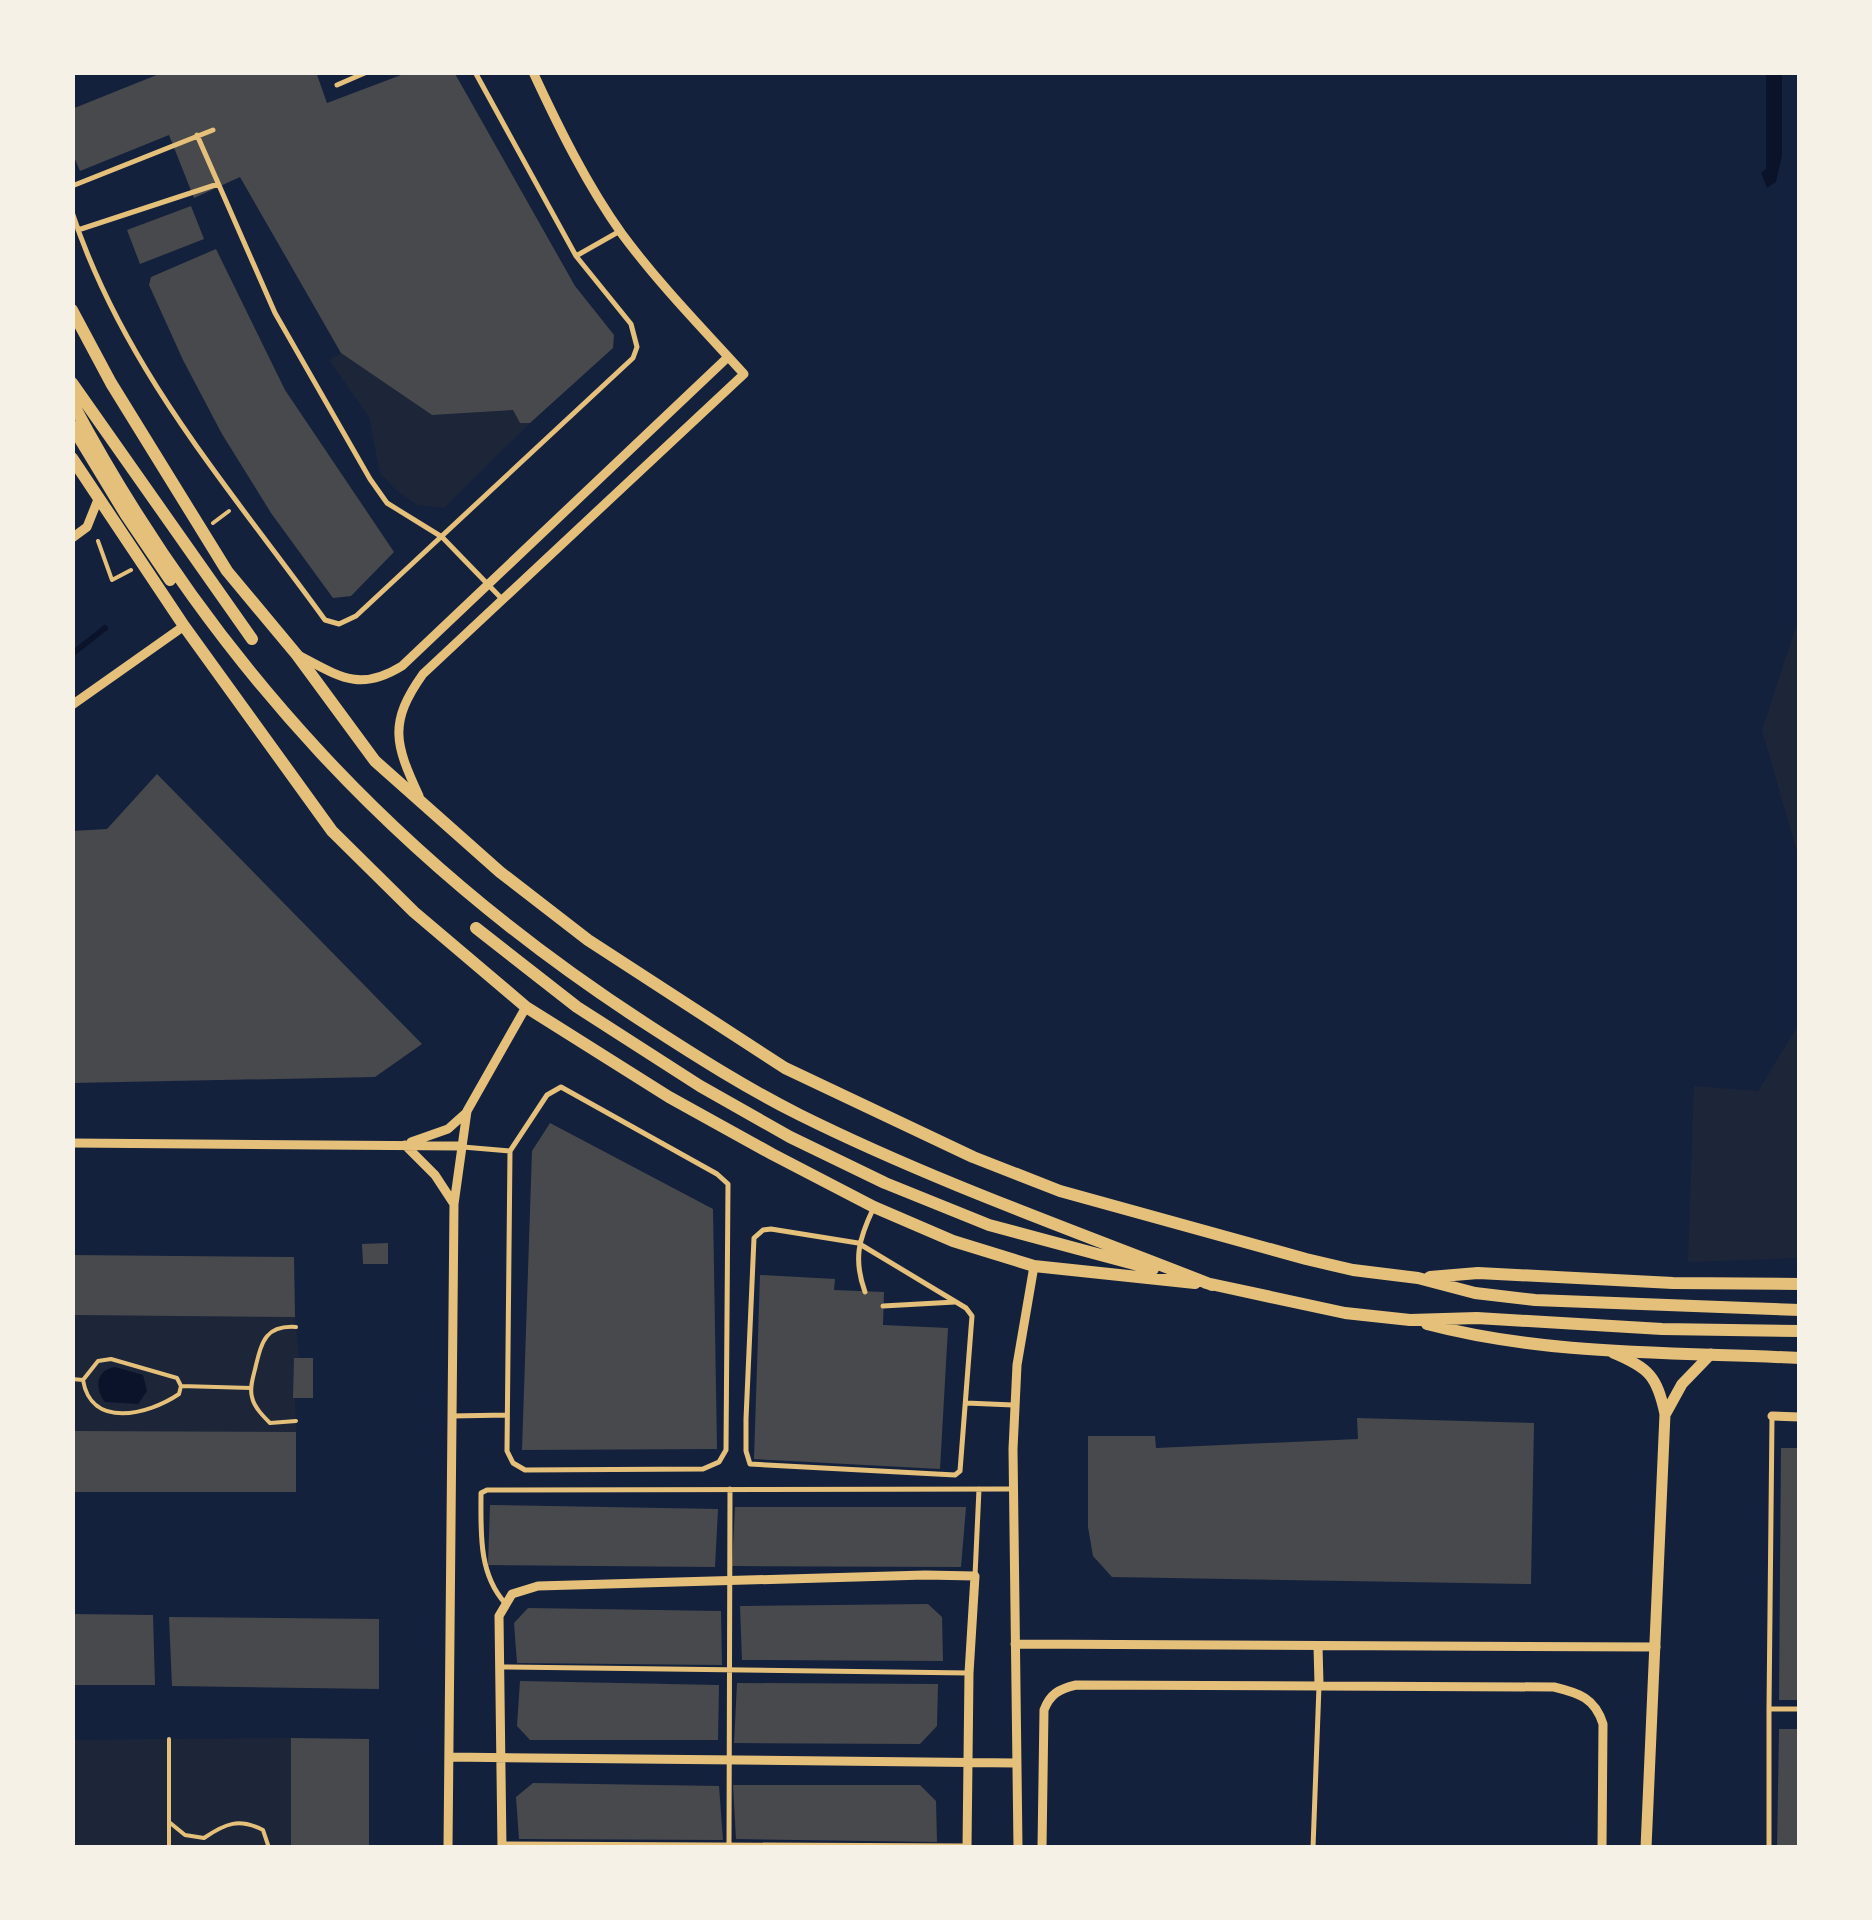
<svg xmlns="http://www.w3.org/2000/svg" width="1872" height="1920" viewBox="0 0 1872 1920" font-family="'DejaVu Sans',sans-serif">
  <rect width="100%" height="100%" fill="#14213d"/>
  <path fill="#1d2539" d="M341 353 432 415 513 410 520 423H530L444 508 417 505 396 490 380 473 369 417 329 360Z
    M1799 618H1800L1799 859 1762 730Z
    M1799 1024V1258L1688 1262 1694 1086 1758 1091Z
    M73 1315 295 1317 299 1358H294L296 1432 73 1431Z
    M291 1738V1847H73L72 1740Z"/>
  <path fill="#0b132b" d="M1766 73H1782V156L1776 182 1767 188 1761 173 1766 169Z
    M115 1367 143 1375 147 1391 138 1404 105 1402C94 1388 96 1370 115 1367Z"/>
  <g fill="none" stroke-linecap="round" stroke-linejoin="round">
    <path stroke="#0b132b" stroke-width="6" d="M72 654 105 628"/>
  </g>
  <path fill="#48494c" d="M164 72H316L327 103 409 72H454L575 286 614 335 613 348 530 423H520L513 410 432 415 341 353 240 177 194 198 169 135 80 171 72 152V109Z
    M191 206 204 239 140 264 127 230Z
    M216 249 285 390 394 552 351 596 333 598 271 513 222 434 183 360 149 285 151 277Z
    M157 774 422 1044 375 1077 72 1083V831L107 829Z
    M550 1123 713 1209 717 1449 522 1450 532 1151Z
    M388 1243V1264H363L362 1244Z
    M72 1255 294 1257 295 1317 72 1315Z
    M760 1275 835 1279 834 1290 884 1292 883 1325 948 1328 940 1469 754 1459Z
    M294 1358H313V1398H293Z
    M1357 1418 1534 1423 1531 1584 1112 1577 1093 1556 1088 1527V1436H1155L1156 1448 1358 1439Z
    M72 1431 296 1432V1492H72Z
    M1781 1448H1800V1700H1779Z
    M490 1505 718 1509 715 1567 488 1565Z
    M735 1507H966L961 1567 732 1566Z
    M928 1604 942 1617 943 1661 742 1660 740 1606Z
    M528 1608 721 1611 722 1665 517 1663 514 1623Z
    M72 1614 153 1615 155 1685H72Z
    M169 1617 379 1619V1689L172 1686Z
    M520 1681 719 1685 718 1740H530L517 1726Z
    M737 1683 938 1684 937 1726 920 1744 734 1743Z
    M1779 1729H1800V1848H1777Z
    M291 1738 369 1739V1848H291Z
    M533 1783 719 1786 723 1840 519 1839 516 1797Z
    M733 1785H920L936 1801 937 1842 736 1839Z"/>
  <g fill="none" stroke-linecap="round" stroke-linejoin="round">
    <path stroke="#e5c07b" stroke-width="4" d="M213 523 229 511
      M98 541 112 580 131 570
      M296 1327C266 1325 262 1341 256 1365 254 1375 249 1387 252 1397 254 1407 263 1416 270 1423L296 1421
      M111 1359 177 1378 181 1386 179 1394C148 1415 91 1429 83 1380L98 1361Z
      M72 1379 83 1380
      M181 1386 251 1388
      M169 1822 185 1835 204 1838C226 1823 239 1818 263 1830L269 1848
      M169 1848V1739"/>
    <path stroke="#e5c07b" stroke-width="5" d="M337 85 367 72
      M197 135 275 313 370 479 387 503 442 537 503 600
      M72 186 213 130
      M72 212C123 368 231 490 325 620L339 624 356 616 633 358 637 347 631 324 576 256 475 72
      M78 230 218 184
      M576 256 620 231
      M561 1087 717 1174 728 1184 726 1450 719 1462 703 1469 525 1470 513 1463 507 1451 510 1151 547 1095Z
      M463 1147 510 1151
      M771 1229 858 1243 966 1308 972 1316 960 1471 955 1475 750 1464 746 1451V1419L754 1238 763 1230Z
      M865 1292C853 1259 859 1239 873 1209
      M883 1306 955 1302
      M966 1403 1013 1405
      M452 1416 507 1415
      M975 1576 979 1489
      M505 1603C478 1573 481 1531 481 1493L487 1490 1013 1489
      M502 1667 969 1673
      M1769 1709 1772 1417
      M502 1844 967 1846
      M729 1846 730 1489
      M1313 1848 1319 1686
      M1769 1848V1709H1800"/>
    <path stroke="#e5c07b" stroke-width="9" d="M72 538 87 527 99 497
      M300 656C340 677 360 692 402 666L728 357
      M72 705 184 626
      M419 796C395 744 388 723 423 674L744 374C702 328 659 284 622 234 587 185 559 128 533 72
      M411 1142 448 1129 467 1112
      M72 1143 460 1146
      M405 1145 435 1175 454 1204
      M1772 1416 1800 1417
      M1015 1644 1656 1647
      M1318 1646 1319 1684
      M449 1757 1015 1763
      M448 1848 454 1204 467 1111 526 1007
      M502 1848 499 1616 512 1594 538 1586 925 1575 975 1576 969 1673 967 1848
      M1018 1848 1013 1449 1017 1365 1034 1266
      M1042 1848 1044 1710C1050 1694 1059 1689 1076 1685L1554 1687C1579 1693 1595 1698 1603 1724L1602 1848"/>
    <path stroke="#e5c07b" stroke-width="11" d="M1613 1353C1649 1368 1657 1376 1665 1414L1646 1848
      M1666 1413 1682 1384 1711 1354"/>
    <path stroke="#e5c07b" stroke-width="12" d="M72 310 111 383 227 571 297 655 375 761 500 872 588 940 785 1068 973 1157 1060 1191 1306 1259 1353 1270 1418 1278 1475 1293 1535 1300 1800 1310
      M72 383 252 639
      M72 402C211 663 402 867 651 1027 699 1058 748 1089 800 1115 933 1181 1075 1231 1212 1285
      M72 426 126 515 170 580
      M72 458 184 626 332 831 414 912 526 1007 669 1097 772 1154 874 1207 953 1241 1034 1266 1195 1283
      M476 928 577 1007 700 1086 790 1137 885 1183 989 1225 1153 1269
      M1430 1277 1478 1273 1673 1283 1800 1284
      M1206 1283 1345 1313 1410 1320 1477 1318 1662 1329 1800 1331
      M1427 1324C1548 1356 1676 1352 1800 1358"/>
  </g>
  <rect width="1872" height="1920" fill="none" stroke="#f6f1e7" stroke-width="150"/>
</svg>
